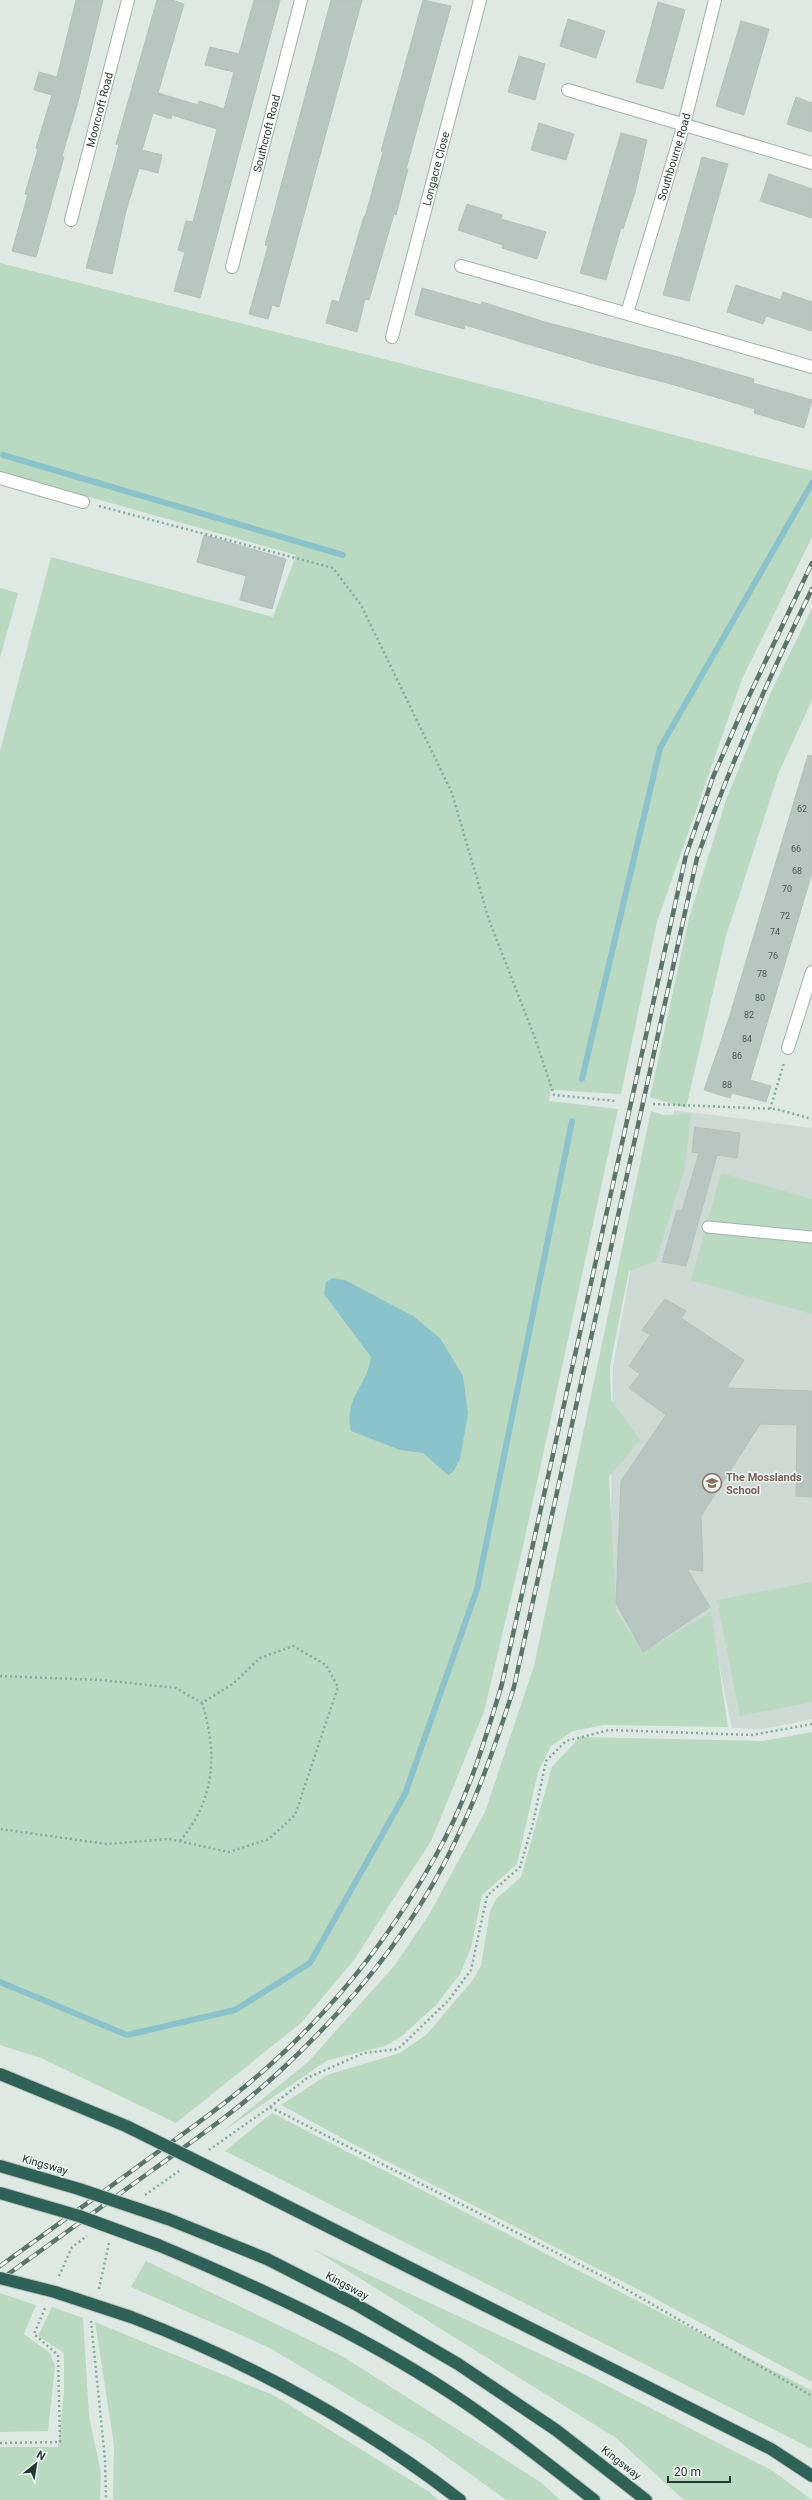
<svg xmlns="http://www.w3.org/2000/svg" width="812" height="2500" viewBox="0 0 812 2500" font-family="Roboto,sans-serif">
  <rect width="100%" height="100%" fill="#dfe9e4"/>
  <path fill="#cdd9d3" d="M674 1110 812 1128V1719L763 1729 732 1728 709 1615 644 1655 610 1599 613 1367 632 1262 641 1261Z"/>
  <path fill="#b9d9c0" d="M0 263 396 362 812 471V537L742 679 657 922 621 1094 551 1090 549 1101 618 1109 524 1542 484 1712 431 1841 354 1960 301 2023 176 2123 41 2058 0 2045V751L51 557 273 617 296 555 0 472Z
    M0 588 18 593 0 658Z
    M812 608V700L779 772 726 936 686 1108 650 1097 689 918 727 797 771 692Z
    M651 1111 663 1115 691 1114 685 1168 656 1261 629 1271 610 1366 611 1400 640 1440 609 1477 616 1610 643 1652 711 1612 728 1727 604 1725 573 1731 551 1746 538 1772 517 1864 482 1895 471 1948 460 1974 436 2005 402 2036 385 2046 328 2060 223 2131 308 2062 395 1965 430 1913 485 1812 534 1666Z
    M721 1173 812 1199V1314L691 1280Z
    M812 1582V1702L740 1716 717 1600Z
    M812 1732V2382L620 2280 355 2145 281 2105 327 2075 400 2053 427 2034 472 1981 481 1966 490 1911 496 1899 521 1877 552 1767 580 1737 763 1741Z
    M272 2113 809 2389 812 2391V2449L225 2151Z
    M313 2249 590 2377 773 2471 812 2500H684L616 2438Z
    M146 2261 342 2356 542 2483 560 2500H506L428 2443 270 2348 131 2287Z
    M0 2293 36 2305 24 2334 50 2353 55 2366 48 2431 0 2432Z
    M52 2307 83 2318 89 2416 101 2473 100 2500H0V2447H58L64 2392V2353L38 2336Z
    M95 2322 275 2396 428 2491 438 2500H113L114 2445Z"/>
  <path fill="#8ac3cb" d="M333 1278 345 1280 413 1316 440 1338 463 1376 468 1413 460 1459 453 1472 448 1475 423 1453 400 1450 351 1431C344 1396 367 1387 371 1357L324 1294 326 1282Z"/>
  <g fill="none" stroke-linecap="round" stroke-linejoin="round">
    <path stroke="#8ac3cb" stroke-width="6" d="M3 455 343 555
      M582 1079 660 748 812 483
      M0 1982 127 2035 235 2010 310 1963 405 1794 477 1589 572 1121"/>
  </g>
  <path fill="#b7c6c0" stroke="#b2c2bb" d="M76 0H103L78 102 62 156 64 157 36 257 12 251 28 194H25L38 149 36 148 52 95 34 90 39 72 57 77Z
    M157 0H172L184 4 158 93 198 105 199 101 224 109 234 72 205 65 210 47 239 54 254 0H280L200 298 174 291 185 252 178 250 186 221 193 222 217 129 172 115 171 119 153 113 142 150 162 155 158 173 139 168 126 211 112 274 86 268 119 145 116 144Z
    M331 0H362L283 292 279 307 272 305 268 319 249 314 268 246 265 245Z
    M423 0 451 6 406 169H408L396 215 394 214 369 300 365 299 357 332 326 323 332 300 339 302 364 216 365 217 383 152 381 151Z
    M658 2 685 10 663 89 636 82Z
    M568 19 605 31 596 58 560 46Z
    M741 21 769 29 744 115 716 106Z
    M519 56 545 64 535 100 508 92Z
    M796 97 812 103V132L787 124Z
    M539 123 574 134 566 160 531 150Z
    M621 133 647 140 635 192 623 229 621 228 606 280 580 273Z
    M702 157 728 164 689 301 663 295Z
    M769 174 812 189V218L760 201Z
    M467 204 502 215 501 219 546 232 537 259 502 248 503 245 458 230Z
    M736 285 781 300 783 292 812 302V331L766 316 763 324 727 312Z
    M422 288 481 305 482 302 545 322 678 357 754 379 753 383 812 400 804 428 754 413 755 409 671 384 594 364 465 325 464 329 415 315Z
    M204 535 286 559 272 609 240 600 246 576 197 562Z
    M808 755 812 756V873L750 1080 771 1086 766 1102 732 1093 730 1098 704 1090 729 1018Z
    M695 1127 740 1133 737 1158 717 1155 686 1266 662 1262 677 1210 682 1211 699 1153 692 1152Z
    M665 1299 686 1311 681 1318 744 1360 726 1388 812 1391V1497L796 1496 797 1425 760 1424 701 1516 703 1571 687 1569 710 1607 643 1652 616 1603 621 1481 666 1415 629 1388 640 1374 629 1366 650 1335 642 1330Z"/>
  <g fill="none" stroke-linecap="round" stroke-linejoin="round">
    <g stroke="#a2b0ab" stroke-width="13">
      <path id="lane" d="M708 1227 812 1237"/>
    </g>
    <g stroke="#a2b0ab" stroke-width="14">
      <g id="street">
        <path d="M568 90 812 163"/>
        <path id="s1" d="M71 220 128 0"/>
        <path d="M461 266 812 367"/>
        <path id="s2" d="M232 267 301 0"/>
        <path id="s3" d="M627 313 684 124 715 0"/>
        <path id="s4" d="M392 337 480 0"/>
        <path d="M0 478 83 502"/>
        <path d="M788 1048 812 972"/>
      </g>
    </g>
    <g stroke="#bcc3c1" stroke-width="14">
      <path id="highway" d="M237 2181 771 2449 812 2476
        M168 2219 267 2259 357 2305 458 2364 556 2430 646 2500
        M158 2245C258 2287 357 2332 449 2392 499 2425 547 2463 594 2500
        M131 2317C251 2363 358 2421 460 2500"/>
    </g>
    <path stroke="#81ab9c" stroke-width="2.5" stroke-dasharray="2 3" stroke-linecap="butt" d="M99 506 333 568 361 605 452 793 489 920 535 1038 554 1095 616 1101
      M653 1104 776 1109 812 1119
      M770 1109 784 1063
      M0 1676 101 1680 176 1688 202 1703 234 1683 260 1658 293 1646 326 1665 338 1687 295 1815 269 1839 229 1852 169 1839 107 1844 0 1829
      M180 1841C215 1800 218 1753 202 1703
      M270 2107 307 2078 364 2053 398 2049 448 2001 471 1970 487 1896 520 1867 533 1823 546 1761 566 1741 609 1730 752 1735 812 1724
      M209 2150 270 2107 608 2279 812 2396
      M145 2195 179 2171
      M59 2276 72 2247 87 2236
      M99 2289 109 2243
      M91 2321 105 2459 106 2500
      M0 2443 60 2442 58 2355 34 2334 46 2306"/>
    <use href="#lane" stroke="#fff" stroke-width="11"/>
    <use href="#street" stroke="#fff" stroke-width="12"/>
    <use href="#highway" stroke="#2f6256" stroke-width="12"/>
    <g stroke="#5b746c" stroke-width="4.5">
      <path id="rail" d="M0 2266C49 2231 99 2195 148 2159 190 2129 232 2099 270 2065 336 2006 392 1934 435 1857 466 1803 484 1744 502 1684L686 855 713 777 741 713 812 563
        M0 2280C51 2243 103 2206 154 2169 197 2138 240 2108 279 2072 344 2012 405 1939 446 1860 475 1804 495 1747 514 1687L697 858C730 765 769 677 812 589"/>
    </g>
    <use href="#rail" stroke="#eff6f2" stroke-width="3" stroke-dasharray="9" stroke-linecap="butt"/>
    <g stroke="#bcc3c1" stroke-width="14" stroke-linecap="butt">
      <path id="highway-bridge" d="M0 2074 126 2126 237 2181
        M0 2166 79 2189 168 2219
        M0 2193 79 2216 158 2245
        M0 2278 55 2292 131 2317"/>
    </g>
    <use href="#highway-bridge" stroke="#2f6256" stroke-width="12"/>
  </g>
  <defs>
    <g id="school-ring" transform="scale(1)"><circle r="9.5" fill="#eff6f2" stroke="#8d6e63" stroke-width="1.5"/><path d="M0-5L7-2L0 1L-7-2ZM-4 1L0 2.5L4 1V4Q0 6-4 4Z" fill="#8d6e63"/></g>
  </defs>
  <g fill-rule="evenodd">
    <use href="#school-ring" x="712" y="1483"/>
  </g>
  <g text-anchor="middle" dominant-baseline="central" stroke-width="3" stroke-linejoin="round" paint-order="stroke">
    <g font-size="9" fill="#465c55">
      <text x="802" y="809">62</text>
      <text x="796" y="849">66</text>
      <text x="797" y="871">68</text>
      <text x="787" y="889">70</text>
      <text x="785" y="916">72</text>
      <text x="775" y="932">74</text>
      <text x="773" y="956">76</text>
      <text x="762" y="974">78</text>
      <text x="760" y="998">80</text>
      <text x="749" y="1015">82</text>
      <text x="747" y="1039">84</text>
      <text x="737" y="1056">86</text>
      <text x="727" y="1085">88</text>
    </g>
    <g font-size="11" fill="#213831" stroke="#eff6f2">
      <text stroke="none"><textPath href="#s1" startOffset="114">Moorcroft Road</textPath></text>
      <text stroke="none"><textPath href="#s2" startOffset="138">Southcroft Road</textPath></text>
      <text stroke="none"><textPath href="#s3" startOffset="163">Southbourne Road</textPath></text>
      <text stroke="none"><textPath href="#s4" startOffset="174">Longacre Close</textPath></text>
      <text transform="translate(45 2165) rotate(16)">Kingsway</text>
      <text transform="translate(347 2286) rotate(28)">Kingsway</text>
      <text transform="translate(621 2463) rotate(38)">Kingsway</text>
    </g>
    <g font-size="11" font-weight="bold" fill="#785e54" stroke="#eff6f2" text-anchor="start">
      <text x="726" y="1477">The Mosslands<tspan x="726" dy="13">School</tspan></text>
    </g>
  </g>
  <g transform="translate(36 2464) rotate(30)" stroke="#eff6f2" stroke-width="3" paint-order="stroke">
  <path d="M0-3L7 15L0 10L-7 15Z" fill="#213831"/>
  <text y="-6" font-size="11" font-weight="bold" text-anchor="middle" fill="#213831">N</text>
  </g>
  <path d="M668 2476v6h62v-6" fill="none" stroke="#213831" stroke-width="2"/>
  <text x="674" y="2476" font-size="12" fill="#213831" stroke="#eff6f2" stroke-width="3" paint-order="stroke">20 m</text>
</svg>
